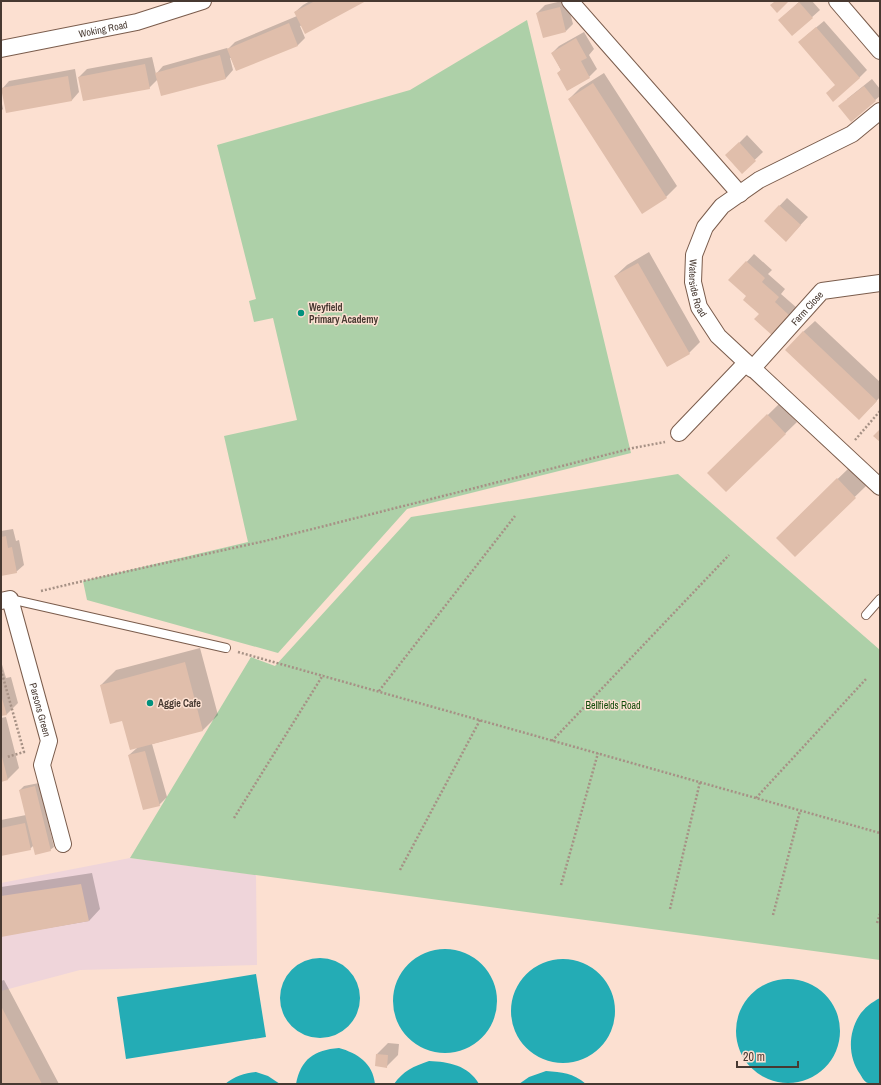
<svg xmlns="http://www.w3.org/2000/svg" width="881" height="1085" viewBox="0 0 881 1085" font-family="'Archivo Narrow',sans-serif">
  <rect width="100%" height="100%" fill="#fce0d1"/>
  <path fill="#efd5da" d="M130 858 256 875 257 965 80 970 1 991V883Z"/>
  <path fill="#add0a8" d="M527 20 631 453 407 509 278 653 87 600 83 581 248 542 224 436 297 420 273 318 254 322 249 301 256 299 217 145 410 90Z
    M678 474 880 650V960L130 858 251 657 275 666 411 517Z"/>
  <path fill="#24acb5" d="M393 1001a52 52 0 1 1 104 0a52 52 0 1 1-104 0Z
    M280 998a40 40 0 1 1 80 0a40 40 0 1 1-80 0Z
    M511 1011a52 52 0 1 1 104 0a52 52 0 1 1-104 0Z
    M256 974 266 1037 126 1059 117 997Z
    M736 1031a52 52 0 1 1 104 0a52 52 0 1 1-104 0Z
    M880 998V1084C876 1084 871 1085 868 1083 864 1082 862 1077 860 1074 848 1057 848 1034 859 1016 864 1008 872 1002 880 998Z
    M339 1048C357 1053 373 1063 375 1084H296C301 1059 314 1050 339 1048Z
    M429 1061C449 1062 468 1065 479 1084H394C403 1071 414 1066 429 1061Z
    M546 1071C562 1072 573 1073 586 1084H519L529 1077Z
    M256 1072 268 1076 280 1084H225C235 1076 244 1073 256 1072Z"/>
  <path fill="#0003" d="M310 1H364L300 26 305 38 298 45 236 70 231 58H230L233 70 226 78 162 95 158 79 149 88 79 77 87 69 152 57 156 74 163 66 227 48 228 49 235 42 297 16 295 12 303 5Z
    M562 1H567L573 24 566 31 537 13 545 5Z
    M800 1H812L820 10 792 35 787 13Z
    M824 21 867 70 859 78 836 84 807 35Z
    M584 32 594 49 589 55 597 69 589 77 568 90 558 73 561 70 552 53 559 46Z
    M75 69 79 92 72 100 7 112 2 89 9 81Z
    M604 73 677 186 666 197 569 99 580 88Z
    M872 79 880 89V96L851 120 847 99Z
    M1 99 3 109 1 111Z
    M747 135 763 152 742 172 734 148Z
    M787 198 808 217 793 233 765 221Z
    M649 252 700 342 689 353 615 276 627 265Z
    M754 254 772 270 768 274 785 289 781 294 797 308 780 327 760 314 748 296 730 280Z
    M815 321 880 382V397L871 407 803 332Z
    M779 404 797 422 726 491 709 473Z
    M849 468 866 486 795 555 789 526Z
    M13 529 16 541 19 540 24 565 16 572 1 575V531Z
    M200 648 218 715 203 730 152 744 167 797 159 805 129 755 137 748 123 720 101 685 116 670Z
    M1 661 6 678 11 677 18 703 7 714 1 715Z
    M6 717 19 768 8 779 1 781V718Z
    M39 783 54 847 50 850 34 845 30 849 1 855V820L26 815 20 790 24 786Z
    M92 873 100 909 89 921 1 936V887Z
    M4 980 59 1084H3L1 1081V981Z
    M388 1043 399 1044 398 1055 386 1067 377 1054Z"/>
  <path fill="#e0beab" d="M315 1H366L305 34 294 12Z
    M773 1H789L777 13 770 5 774 2Z
    M799 2 813 18 792 36 778 20Z
    M560 7 566 32 543 38 536 13Z
    M289 23 298 46 236 71 227 49Z
    M816 27 860 78 833 102 826 93 835 85 798 42Z
    M576 38 587 58 581 61 590 78 567 91 557 73 561 70 551 53Z
    M220 55 226 79 161 96 155 73Z
    M145 64 150 89 83 101 78 77Z
    M68 76 72 101 6 113 1 88Z
    M593 83 667 198 642 214 568 99Z
    M864 86 876 101 851 122 838 106Z
    M739 142 756 161 742 174 725 155Z
    M779 205 801 225 786 242 764 221Z
    M746 261 765 278 762 282 779 297 775 302 790 316 773 336 754 319 759 314 743 300 746 296 728 280Z
    M638 263 690 354 667 367 614 276Z
    M803 331 877 401 859 420 785 350Z
    M767 414 786 434 726 492 707 473Z
    M880 429V442L873 436Z
    M837 478 856 498 795 557 776 538Z
    M6 536 8 548 12 547 17 573 1 576V537Z
    M185 662 203 731 130 750 122 721 110 724 100 685Z
    M1 695 7 715 1 716Z
    M145 751 160 806 143 810 128 755Z
    M1 753 8 780 1 782Z
    M35 786 51 851 35 855 19 790Z
    M25 823 31 850 1 856V828Z
    M81 884 89 921 1 937V896Z
    M1 1006 42 1084H1Z
    M376 1054 388 1055 387 1068 375 1066Z"/>
  <g fill="none" stroke-linecap="round" stroke-linejoin="round">
    <g stroke="#7a5c4c" stroke-width="10">
      <path id="service" d="M10 599 226 648
        M866 615 880 599"/>
    </g>
    <g stroke="#7a5c4c" stroke-width="18">
      <g id="minor">
        <path d="M570 1 740 194"/>
        <path d="M837 1 880 51"/>
        <path id="s1" d="M1 49 137 22 203 1"/>
        <path id="s2" d="M880 111 852 134 759 180 722 206 705 227 694 255 693 282 699 307 718 336 880 487"/>
        <path id="s3" d="M752 369 822 291 880 283"/>
        <path d="M679 433 746 363"/>
        <path id="s4" d="M1 601 10 599 49 741 42 765 63 844"/>
      </g>
    </g>
    <path stroke="#a69185" stroke-width="2.5" stroke-dasharray="2 2" stroke-linecap="butt" d="M855 440 880 411
      M41 591 83 581 265 541 633 448 665 442
      M238 652 880 833
      M1 670 24 752 7 757
      M379 691 515 516
      M552 741 729 555
      M756 798 866 679
      M234 818 323 675
      M400 870 480 720
      M561 885 598 753
      M670 909 700 782
      M773 915 800 811
      M877 923 880 914"/>
    <use href="#service" stroke="#fff" stroke-width="8"/>
    <use href="#minor" stroke="#fff" stroke-width="16"/>
  </g>
  <g fill="#00917d" stroke="#fce0d1" stroke-width="1.5">
    <circle cx="301" cy="313" r="4"/>
    <circle cx="150" cy="703" r="4"/>
  </g>
  <g text-anchor="middle" dominant-baseline="central" stroke-width="3" stroke-linejoin="round" paint-order="stroke">
    <g font-size="10" fill="#473931" stroke="#fce0d1">
      <text stroke="none"><textPath href="#s1" startOffset="104">Woking Road</textPath></text>
      <text stroke="none"><textPath href="#s2" startOffset="276">Waterside Road</textPath></text>
      <text stroke="none"><textPath href="#s3" startOffset="82">Farm Close</textPath></text>
      <text stroke="none"><textPath href="#s4" startOffset="124">Parsons Green</textPath></text>
    </g>
    <g font-size="10" font-weight="bold" fill="#473931" stroke="#fce0d1" text-anchor="start">
      <text x="309" y="307">Weyfield<tspan x="309" dy="12">Primary Academy</tspan></text>
      <text x="158" y="703">Aggie Cafe</text>
    </g>
    <g font-size="10" fill="#124b0a" stroke="#fce0d1">
      <text x="613" y="705">Bellfields Road</text>
    </g>
  </g>
  <rect width="881" height="1085" fill="none" stroke="#473931" stroke-width="4"/>
  <path d="M737 1061v6h61v-6" fill="none" stroke="#473931" stroke-width="2"/>
  <text x="743" y="1061" font-size="12" fill="#473931" stroke="#fce0d1" stroke-width="3" paint-order="stroke">20 m</text>
</svg>
